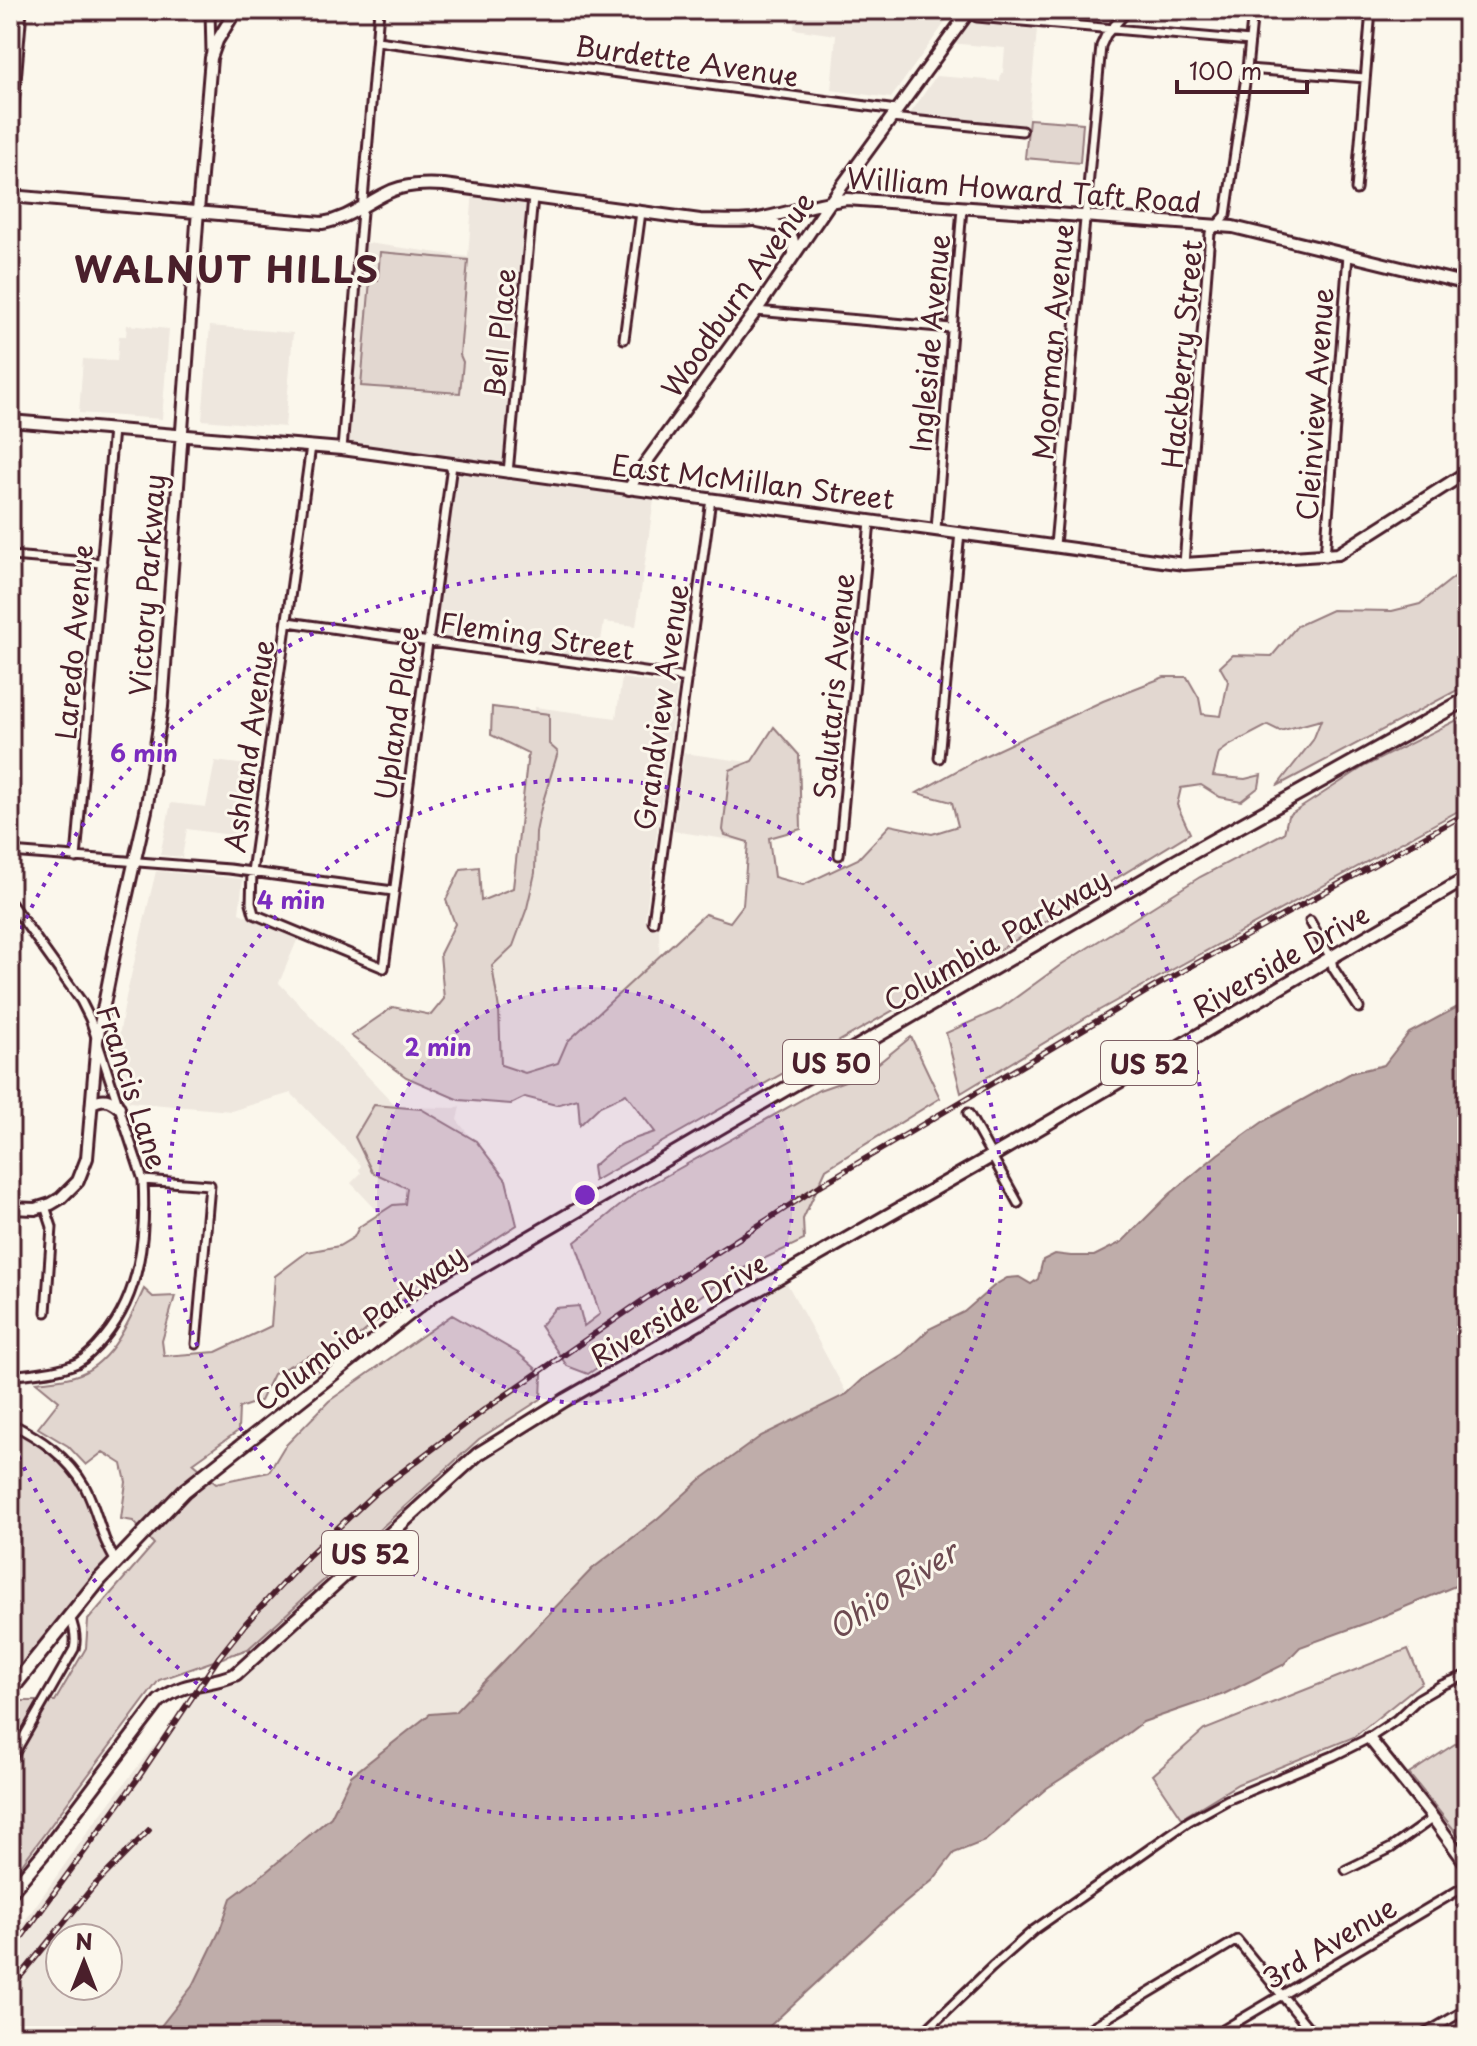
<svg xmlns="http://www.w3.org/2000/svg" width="1477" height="2046" viewBox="0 0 1477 2046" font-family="'Playpen Sans',sans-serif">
  <rect width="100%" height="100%" fill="#fbf7ec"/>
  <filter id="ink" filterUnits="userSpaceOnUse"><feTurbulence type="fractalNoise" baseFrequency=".0125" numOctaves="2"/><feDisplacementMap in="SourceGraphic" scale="16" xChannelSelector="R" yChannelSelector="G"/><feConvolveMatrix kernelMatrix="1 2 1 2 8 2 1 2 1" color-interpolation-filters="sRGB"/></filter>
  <g filter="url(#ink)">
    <path fill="#eee7de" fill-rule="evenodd" d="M796 10H954L891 98 831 90 836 35 794 29Z
      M967 10H1123L1114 19 1104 23 1009 16 1008 27 1037 29 1028 127 908 117 936 76 1000 81 1001 73H1003L1005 48 949 43Z
      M473 189 533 197 508 472 655 492 636 626 604 622 597 666 427 643 452 465 342 449 360 242 468 257Z
      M127 325 169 329 162 419 79 413 83 359 117 361 119 336H126Z
      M210 326 293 333 285 427 202 420Z
      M622 678 677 686 645 920 659 923 660 1009 571 1035 575 1042 557 1071 519 1076 466 1071 510 902 535 707 616 718Z
      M684 753 762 764 751 843 673 831Z
      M215 761 255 766 245 837 187 829 182 857 160 855 171 803 206 807Z
      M156 871 243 879 239 913 298 938 279 983 397 1107 455 1108 460 1106 457 1120 507 1184 488 1195 435 1272 351 1183 361 1173 359 1170 361 1165 291 1093 231 1111 129 1102 119 1065V1036L126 997Z
      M783 1276 847 1394 820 1408 700 1480 657 1519 592 1569 455 1712 430 1714 351 1776 331 1817 266 1872 231 1898 220 1930 194 1984 153 2036H10V1942L97 1819 191 1698 223 1680 478 1454ZM60 1938H108V1986H60Z"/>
    <path fill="#e2d7d0" stroke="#967b7e" stroke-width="2" d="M1029 119 1083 123 1080 163 1025 158Z
      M380 252 468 260 460 355 463 362 460 393 361 386 370 280H378Z
      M1467 567V685L1277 786 1313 740 1321 720 1280 731 1268 725 1230 745 1219 753 1213 776 1245 779 1261 775 1259 787 1241 801 1220 797 1201 785 1181 788 1177 805 1190 833 1006 946 594 1181 592 1167C617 1144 623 1142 655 1132L626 1094 600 1106 580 1125 578 1099 556 1105 525 1097 511 1104 459 1100 406 1077 351 1036 393 1007 431 1015 444 999 440 954 455 924 446 900 461 869 479 867 481 901 513 888 528 753 491 735 492 707 549 714V744L558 752 541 808 536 832 535 873 527 908 513 946 492 966 499 1009 501 1065 525 1073 558 1063 567 1042 705 914 730 922 743 905 748 842 725 835 723 830 730 770 752 761 774 727 799 755 801 829 769 838 774 877 803 885 858 859 890 825 932 834 958 826 952 802 917 793 980 758 1103 701 1164 677H1187L1199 698 1202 714 1221 716 1228 681 1220 667 1233 655 1272 656 1297 626 1332 610 1392 611 1420 604Z
      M1467 715V806L1087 1017 961 1093 946 1033 1000 1009 1062 964 1200 877 1284 833 1288 816 1365 766Z
      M911 1037 940 1098 826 1169 803 1219 804 1240 729 1275 671 1318 588 1374 567 1366 540 1326 555 1308 579 1306 584 1326 600 1314 575 1242 637 1192 819 1090 865 1074Z
      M374 1105 421 1109 476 1141 506 1180 517 1225 407 1296 316 1372 293 1380 309 1356 273 1374 260 1401 239 1408 238 1431 193 1463 216 1483 269 1472 284 1447 329 1401 452 1315 518 1353 542 1374 541 1399 479 1439 248 1649 159 1680 10 1880V1716L22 1701H55L86 1648 88 1620 154 1544 133 1521 121 1519 126 1482 122 1464 103 1452 86 1465 68 1446 38 1428 59 1401 36 1382C49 1380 62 1380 74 1376 111 1366 129 1321 144 1289L153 1297 175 1296 162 1341 164 1356 216 1352 271 1326 275 1276 307 1252 339 1246 354 1237 359 1227 393 1205 405 1204 407 1188 372 1172 355 1137Z
      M10 1423 35 1437 74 1472 116 1562 10 1691Z
      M1408 1649 1422 1682 1354 1737 1238 1784 1182 1818 1153 1775 1204 1730Z
      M1467 1736V1846L1409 1774Z"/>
    <path fill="#bfadaa" stroke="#907477" stroke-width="2" d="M1467 1002V1581L1369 1622 1300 1647 1283 1665 1224 1694 1143 1722 1103 1752 1047 1788 985 1841 954 1853 933 1880 883 1921 759 2036H153L194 1984 220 1930 231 1898 266 1872 331 1817 351 1776 430 1714 455 1712 592 1569 657 1519 700 1480 761 1436 847 1394 863 1379 903 1354 929 1329 964 1312 995 1285 1007 1278 1019 1277 1031 1284 1038 1279 1043 1260 1055 1254 1071 1256H1094L1122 1242 1170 1194 1218 1154 1264 1121 1351 1073 1384 1065 1409 1033Z"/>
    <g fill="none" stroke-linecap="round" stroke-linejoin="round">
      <g stroke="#4a1f2b" stroke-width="13">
        <path id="street" d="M210 10 211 52
          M968 13 977 17 1250 41
          M377 41 897 110
          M1247 69 1365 78
          M891 118 1022 131
          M10 153 22 10
          M1356 190 1371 10
          M756 311 951 328
          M624 339 641 212
          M311 446 252 872 251 903 254 914 384 968 452 465
          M342 449 379 10
          M508 473 533 197
          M936 529 962 208
          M1055 545 1101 46 1106 35 1128 10
          M10 556 102 563
          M1325 557 1348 255
          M1184 564 1210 233 1226 215 1247 69 1253 10
          M288 622 687 678
          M939 758 960 532
          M10 852 229 869 393 891
          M839 855 870 521
          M76 858 113 429
          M10 902 81 1001 90 1019 143 1180C146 1236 141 1293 104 1338 96 1348 88 1357 77 1363 57 1372 31 1373 10 1376
          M1310 921 1331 958 1333 968 1359 1008
          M653 922 711 499
          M968 1113 1018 1203
          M143 1180 210 1185 196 1344
          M45 1206 52 1227 46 1312
          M10 1423C40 1438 68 1457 85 1487 94 1504 98 1522 105 1540 108 1547 112 1555 116 1562
          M10 1761 74 1649C77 1638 74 1627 70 1617
          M1346 1870 1391 1848 1433 1818
          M920 2036 992 1967 1034 1930 1189 1821 1227 1800 1333 1756 1369 1738 1396 1720 1418 1699 1442 1685 1467 1675
          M1077 2036 1237 1940 1315 2036
          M1213 2036 1467 1885
          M1421 2036 1467 2009"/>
      </g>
      <g stroke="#4a1f2b" stroke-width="16">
        <path id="secondary" d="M10 196 322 223C348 219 364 204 387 193 404 184 425 184 444 185L700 220C717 220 735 222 752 220 784 215 815 203 847 199L1233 227 1467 284
          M758 221C782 226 795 226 794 255
          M10 421 342 449 1184 564 1338 554 1467 472
          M629 489 639 472 756 311 831 201 970 10
          M92 1103C104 1097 109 1099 119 1107
          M10 1208 35 1209 51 1204 61 1198 78 1181 87 1158 97 1040 118 934 146 811 162 707 197 223 211 58 217 41 236 10
          M1369 1738 1433 1818 1467 1865"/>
      </g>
      <g stroke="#4a1f2b" stroke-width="17">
        <path id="primary" d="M10 1893 43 1854 159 1701C188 1679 207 1687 236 1674L478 1454 565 1400 992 1156 1467 878"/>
      </g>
      <g stroke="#4a1f2b" stroke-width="18">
        <path id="highway" d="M10 1691 100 1579 184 1491 435 1293 1177 861 1467 699"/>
      </g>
      <use href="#street" stroke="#fbf7ec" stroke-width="7"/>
      <use href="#secondary" stroke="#fbf7ec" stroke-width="10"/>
      <use href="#primary" stroke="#fbf7ec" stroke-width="11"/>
      <use href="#highway" stroke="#fbf7ec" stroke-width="12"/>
      <g stroke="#4a1f2b" stroke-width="6">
        <path id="rail" d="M10 1953 136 1781 219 1657 246 1623 309 1555 377 1491 484 1410 645 1299 821 1185 1154 987 1467 813
          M10 1989 93 1887 149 1830"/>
      </g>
      <use href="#rail" stroke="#fbf7ec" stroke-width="3" stroke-dasharray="9" stroke-linecap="butt"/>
    </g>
  </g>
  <circle cx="585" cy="1195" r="208" fill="#7b2cbf" fill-opacity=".12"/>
  <g fill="none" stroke="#7b2cbf" stroke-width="4" stroke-dasharray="4 8">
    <circle cx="585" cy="1195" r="208"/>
    <circle cx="585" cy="1195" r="416"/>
    <path d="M11 951A624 624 0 1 1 11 1439"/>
  </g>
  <g text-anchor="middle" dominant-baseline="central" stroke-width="6" stroke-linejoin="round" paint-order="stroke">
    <g fill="#fbf7ec" stroke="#7f6065" stroke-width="2">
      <rect x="783" y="1040" width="96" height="44" rx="6"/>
      <rect x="1101" y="1041" width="96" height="44" rx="6"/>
      <rect x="322" y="1531" width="96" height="44" rx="6"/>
    </g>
    <g font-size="26" font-weight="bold" fill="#4a1f2b">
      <text x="831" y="1062">US 50</text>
      <text x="1149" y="1063">US 52</text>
      <text x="370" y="1553">US 52</text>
    </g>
    <g font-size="28" fill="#4a1f2b" stroke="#fbf7ec">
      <text transform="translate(687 60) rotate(8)">Burdette Avenue</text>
      <text transform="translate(1024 189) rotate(4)">William Howard Taft Road</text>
      <text transform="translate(737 294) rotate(-55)">Woodburn Avenue</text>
      <text transform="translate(499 333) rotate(-85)">Bell Place</text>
      <text transform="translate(1052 342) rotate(-85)">Moorman Avenue</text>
      <text transform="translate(929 343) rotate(-85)">Ingleside Avenue</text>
      <text transform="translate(1181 354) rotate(-85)">Hackberry Street</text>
      <text transform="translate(1314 404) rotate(-86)">Cleinview Avenue</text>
      <text transform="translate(753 481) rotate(7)">East McMillan Street</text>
      <text transform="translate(146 585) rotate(-86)">Victory Parkway</text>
      <text transform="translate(537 635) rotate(8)">Fleming Street</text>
      <text transform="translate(73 642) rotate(-85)">Laredo Avenue</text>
      <text transform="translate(833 686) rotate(-85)">Salutaris Avenue</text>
      <text transform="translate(660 707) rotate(-82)">Grandview Avenue</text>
      <text transform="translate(396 713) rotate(-82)">Upland Place</text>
      <text transform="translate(248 746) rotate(-82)">Ashland Avenue</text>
      <text transform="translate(996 939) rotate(-30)">Columbia Parkway</text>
      <text transform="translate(1280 960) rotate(-30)">Riverside Drive</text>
      <text transform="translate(133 1087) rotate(72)">Francis Lane</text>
      <text transform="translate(678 1309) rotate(-30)">Riverside Drive</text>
      <text transform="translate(359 1327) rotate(-37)">Columbia Parkway</text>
      <text transform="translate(1329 1942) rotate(-31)">3rd Avenue</text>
    </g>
    <g font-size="30" font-style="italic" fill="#6d4a51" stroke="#fbf7ec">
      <text transform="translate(892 1589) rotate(-34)">Ohio River</text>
    </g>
    <g font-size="36" font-weight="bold" letter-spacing="2" fill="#4a1f2b" stroke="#fbf7ec">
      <text x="227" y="268">WALNUT HILLS</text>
    </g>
  </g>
  <circle cx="585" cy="1195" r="12" fill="#7b2cbf" stroke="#fbf7ec" stroke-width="4"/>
  <g font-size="24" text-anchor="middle" font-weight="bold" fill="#7b2cbf" stroke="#fbf7ec" stroke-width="6" stroke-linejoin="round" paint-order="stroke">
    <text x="144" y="762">6 min</text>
    <text x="291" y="909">4 min</text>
    <text x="438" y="1056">2 min</text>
  </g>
  <rect width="1477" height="2046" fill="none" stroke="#fbf7ec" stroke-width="40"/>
  <rect x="20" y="20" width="1437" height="2006" fill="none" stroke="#4a1f2b" stroke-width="3" filter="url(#ink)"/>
  <g transform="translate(84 1962)"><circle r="38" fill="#fbf7ec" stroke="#b4a19f" stroke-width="2"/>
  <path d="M0-6L14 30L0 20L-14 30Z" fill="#4a1f2b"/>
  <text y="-12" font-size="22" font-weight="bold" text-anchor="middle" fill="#4a1f2b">N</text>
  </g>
  <path d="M1177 80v12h130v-12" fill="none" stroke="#4a1f2b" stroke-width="4"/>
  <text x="1189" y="80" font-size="24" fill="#4a1f2b" stroke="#fbf7ec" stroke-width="6" paint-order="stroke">100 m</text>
</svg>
